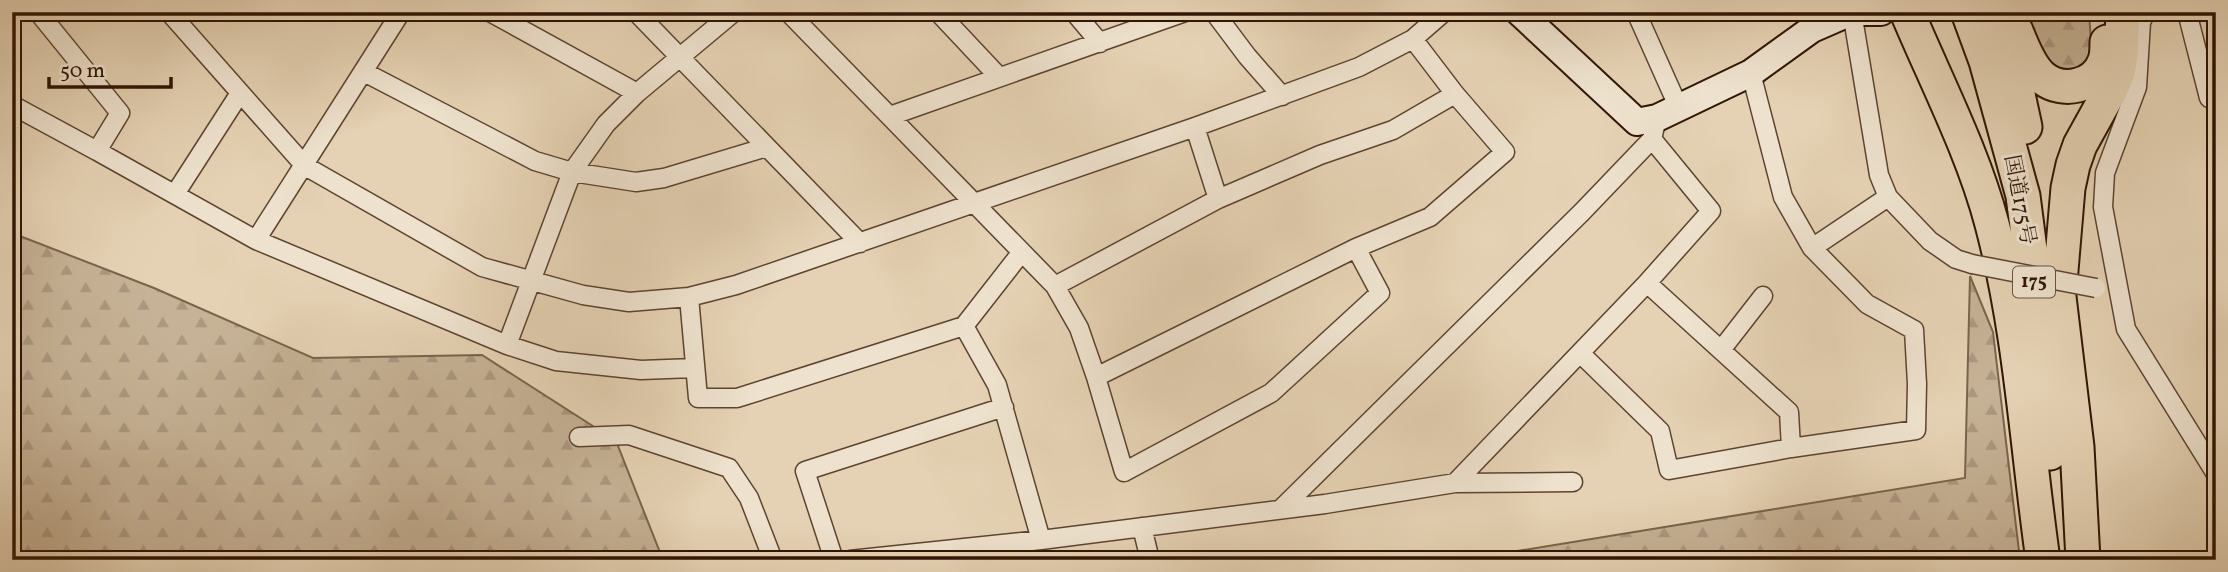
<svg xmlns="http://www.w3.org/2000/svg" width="2228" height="572" viewBox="0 0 2228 572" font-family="Vollkorn,'Noto Serif JP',serif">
  <defs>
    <pattern id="forest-firs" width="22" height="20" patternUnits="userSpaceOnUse" patternTransform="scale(1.75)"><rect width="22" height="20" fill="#c6b296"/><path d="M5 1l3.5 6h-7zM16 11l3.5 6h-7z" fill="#aa9880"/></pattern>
  </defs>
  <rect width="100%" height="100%" fill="#e5d2b4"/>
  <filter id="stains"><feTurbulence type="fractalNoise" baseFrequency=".00286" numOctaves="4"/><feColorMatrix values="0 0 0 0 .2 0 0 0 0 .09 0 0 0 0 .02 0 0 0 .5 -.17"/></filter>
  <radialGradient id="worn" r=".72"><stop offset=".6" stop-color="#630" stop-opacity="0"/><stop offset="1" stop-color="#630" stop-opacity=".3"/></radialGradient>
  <path fill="url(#forest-firs)" stroke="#7a644c" stroke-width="2" d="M2024 12 2089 13 2092 55 2082 69 2058 72 2031 42Z
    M12 233 154 288 313 358 482 355 616 441 663 560H12Z
    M1970 276 1993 332 2020 560H1462L1965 478Z"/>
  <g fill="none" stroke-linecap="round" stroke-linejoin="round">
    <g stroke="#5c442f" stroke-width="21">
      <path id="street" d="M38 12 120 113 97 151 256 240 507 345 572 172 606 124 637 93 734 12
        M169 12 305 166 482 267 583 295 629 302 689 297 736 285 1195 127 1359 67 1413 39 1444 12
        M490 12 637 93
        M636 12 860 243
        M788 12 1055 286 1079 328 1096 377 1356 248 1430 217 1505 152 1455 94
        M938 12 999 77
        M1074 12 1100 43
        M1214 12 1247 56 1282 96
        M1636 12 1678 106
        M1852 12 1879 175 1888 197 1930 241 1956 259 1972 264
        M2146 12 2141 22 2137 87 2105 173 2103 207 2126 329 2216 474
        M2187 12 2209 98
        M364 72 535 161 572 172 636 182 664 178 767 147
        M12 105 97 151
        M890 116 1185 12
        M1195 127 1218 199
        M175 194 240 93
        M256 240 401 12
        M1812 248 1888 197
        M1647 283 1789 412 1791 448
        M1055 286 1218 199 1320 155 1393 130 1455 94 1413 39
        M689 297 698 398H737L964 326 997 385 1041 540
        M964 326 1021 253
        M507 345 556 361 641 370 694 368
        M1721 350 1763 296
        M1580 353 1660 431 1669 470 1791 448 1916 430 1917 384 1914 330 1867 304 1812 248 1783 197 1751 73
        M1096 377 1124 472 1271 393 1380 293 1356 248
        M579 437 629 435 729 468 749 498 773 560
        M1455 483 1647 283 1711 211 1652 139
        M1282 508 1582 212 1652 139 1657 118
        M1142 527 1150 560
        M834 560 805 471 1004 407
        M850 560 1041 540 1325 504 1455 483 1573 482"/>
    </g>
    <g stroke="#2f1503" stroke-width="30">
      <path id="secondary" d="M1519 12 1637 122 1657 118 1751 73 1812 29 1851 12
        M1860 12H1881"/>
    </g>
    <g stroke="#2f1503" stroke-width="37">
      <path id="highway" d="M1907 12C1936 81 1973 152 1992 224 2021 333 2027 448 2043 560
        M1968 12 1986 61 2023 196 2039 319 2050 453
        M1994 18 2013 71 2025 127
        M2016 31C2022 46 2030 68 2043 78 2063 94 2095 86 2104 63 2107 57 2107 49 2107 42
        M2059 294 2068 188 2073 165 2080 145 2111 89 2118 73 2121 55 2123 12
        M2059 297 2077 447 2083 560"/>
    </g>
    <use href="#street" stroke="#eee2ce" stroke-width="18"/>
    <use href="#secondary" stroke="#eee2ce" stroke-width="26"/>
    <use href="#highway" stroke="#e5d2b4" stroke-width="33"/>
    <g stroke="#5c442f" stroke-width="21" stroke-linecap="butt">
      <path id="street-bridge" d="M1972 264 2096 288"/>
    </g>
    <use href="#street-bridge" stroke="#eee2ce" stroke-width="18"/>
  </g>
  <g text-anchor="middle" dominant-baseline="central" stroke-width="6" stroke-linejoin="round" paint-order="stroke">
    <rect fill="#eee2ce" stroke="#685240" stroke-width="2" x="2013" y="266.5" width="42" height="31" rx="5"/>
    <g font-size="19" font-weight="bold" fill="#2f1503">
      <text x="2034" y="282">175</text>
    </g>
    <g font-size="21" fill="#2f1503" stroke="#eee2ce">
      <text transform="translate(2019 200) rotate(79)">国道175号</text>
    </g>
  </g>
  <rect width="2228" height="572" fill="none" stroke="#e5d2b4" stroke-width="42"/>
  <rect x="14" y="14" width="2200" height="544" fill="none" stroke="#2f1503" stroke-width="3.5"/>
  <rect x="21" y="21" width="2186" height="530" fill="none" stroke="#2f1503" stroke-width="2"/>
  <path d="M49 77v10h122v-10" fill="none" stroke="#2f1503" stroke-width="3.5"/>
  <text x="60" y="77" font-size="21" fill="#2f1503" stroke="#eee2ce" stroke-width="5" paint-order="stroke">50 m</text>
  <rect width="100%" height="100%" filter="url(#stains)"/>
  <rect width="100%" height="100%" fill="url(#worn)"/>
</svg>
